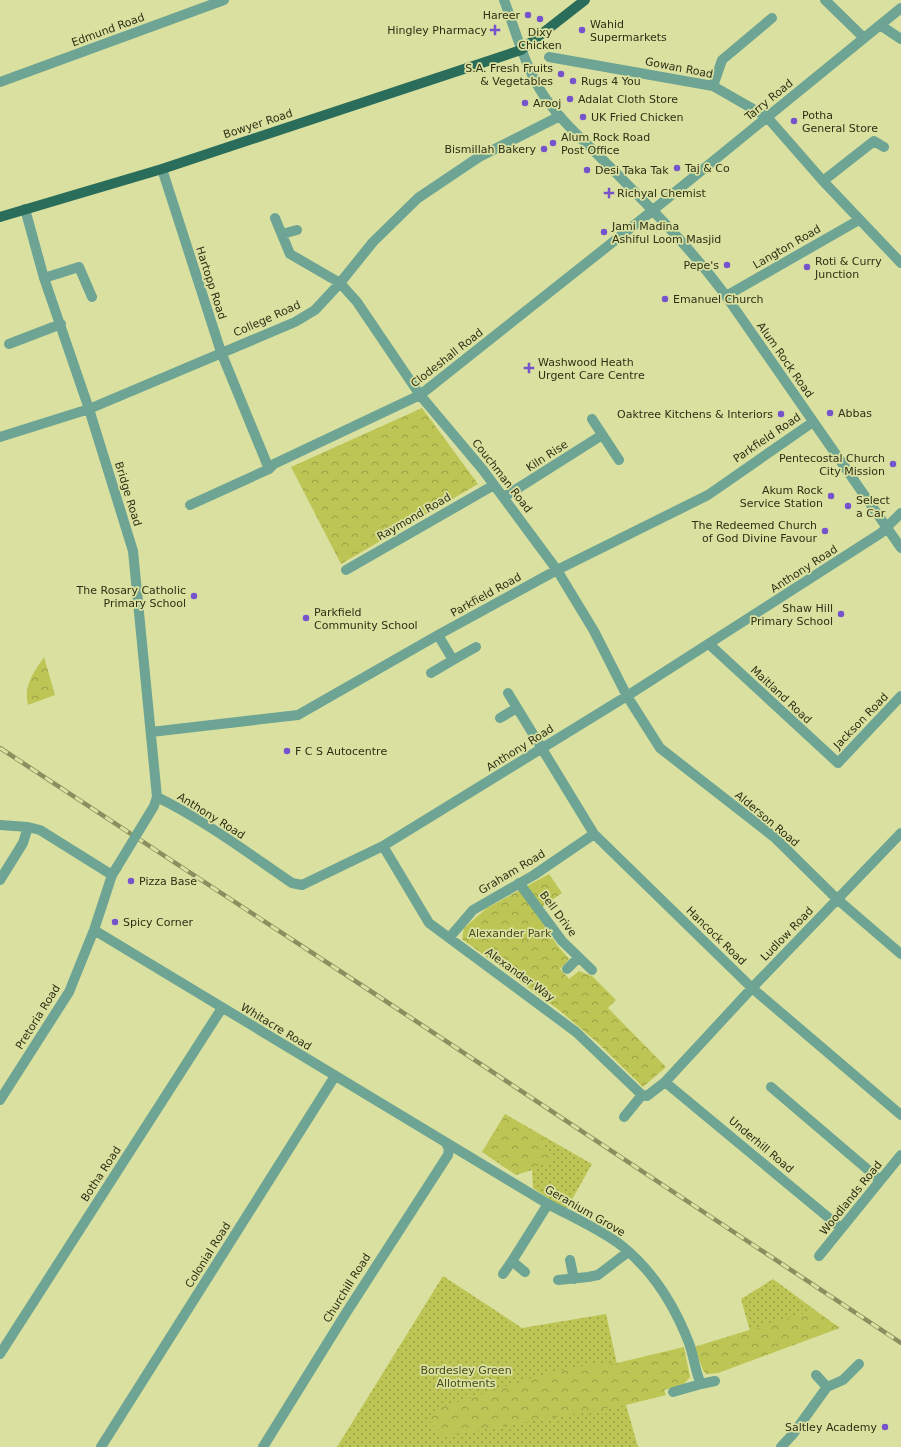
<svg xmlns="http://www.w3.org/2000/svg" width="901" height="1447" viewBox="0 0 901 1447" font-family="'DejaVu Sans',sans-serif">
  <defs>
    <pattern id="grass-dots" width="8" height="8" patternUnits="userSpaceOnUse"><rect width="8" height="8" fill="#bdc555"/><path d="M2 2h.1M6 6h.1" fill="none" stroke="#9aa045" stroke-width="1.8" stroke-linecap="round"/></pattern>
    <pattern id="forest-crowns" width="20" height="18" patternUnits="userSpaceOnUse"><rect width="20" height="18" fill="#bdc555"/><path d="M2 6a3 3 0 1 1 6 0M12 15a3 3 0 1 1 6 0" fill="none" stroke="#9aa045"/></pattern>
  </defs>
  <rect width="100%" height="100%" fill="#dae1a0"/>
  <path fill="url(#grass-dots)" d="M505 1114 592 1164 566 1210 533 1188 532 1170 516 1175 482 1152Z
    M443 1276 522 1328 606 1314 626 1405 638 1447H337Z
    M773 1279 815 1310 750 1331 741 1299Z"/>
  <path fill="url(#forest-crowns)" d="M422 408 478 484 341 564 291 467Z
    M44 657 55 695 28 705C23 686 34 672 44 657Z
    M549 874 562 893 535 912 557 945 569 959 560 969 569 979 579 971 592 976 616 1000 608 1008 666 1067 643 1087 598 1043 559 1010 462 939 464 928 487 908Z
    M506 1115 546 1140 540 1148 558 1159 516 1173 483 1151Z
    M815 1310 840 1328 718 1373 706 1374 703 1370 694 1347Z
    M684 1347 690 1377 684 1384 664 1390 666 1395 626 1405 443 1436 429 1421 439 1408 529 1379 573 1367 617 1363Z"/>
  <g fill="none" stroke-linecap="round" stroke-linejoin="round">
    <path stroke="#6da493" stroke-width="10" d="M504 0C515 29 523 60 539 88 557 119 587 143 612 169 652 209 692 250 726 296L901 548
      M825 0 864 38
      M880 25 901 39
      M549 57 713 86 767 117 823 181 901 263
      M0 82 224 0
      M713 86 722 60 772 18
      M162 169 221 352 269 469
      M823 181 874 141 884 147
      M25 209 44 278 89 409 133 551 157 797 155 803
      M275 218 290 254 340 283 357 302 420 395 483 470 557 570 594 631 627 696 660 748 774 837 837 899 901 954
      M282 234 297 230
      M44 278 79 267 92 297
      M726 296 859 220
      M9 344 61 324
      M592 419 619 460
      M0 437 89 409 295 322 315 310 340 283 373 242 418 198 479 157 560 116
      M504 497 602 435
      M190 505 269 469 274 464 420 395 647 215 901 8
      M346 570 494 485
      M438 635 453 660 476 647
      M709 644 838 763 901 696
      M431 673 453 660
      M508 693 594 834 752 988 901 1115
      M500 718 517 708
      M151 732 298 715 438 635 557 570 708 495 813 422
      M157 797C204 820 248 853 292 883L302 885 383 846 627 696 881 533 901 513
      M0 825 28 827 40 830 112 875
      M383 846 429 923 576 1032 642 1095
      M0 880 23 843 28 827
      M519 883 562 941 592 970
      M94 930 548 1204C572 1217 600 1229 622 1246 653 1271 675 1307 689 1343 694 1357 695 1371 701 1384L715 1381
      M449 938 473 910 534 875 594 834
      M567 969 578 958
      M665 1082 841 1228
      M771 1087 880 1180
      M0 1100 69 992 94 930 112 875 117 867
      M624 1117 642 1095 647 1096 665 1082 752 988 901 833
      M819 1256 901 1155
      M570 1260 574 1279
      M525 1272 512 1261 548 1204
      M503 1274 512 1261
      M558 1280 588 1277 598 1275 628 1252
      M0 1354 222 1008
      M816 1375 827 1387
      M673 1392 701 1384
      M101 1447 335 1076
      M263 1447 346 1313 448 1155 449 1149 446 1143
      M781 1447 793 1434 827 1387 843 1380 859 1364"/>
    <path stroke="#2b6d5b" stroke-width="10" d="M0 217 162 169 521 50 585 0"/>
    <g stroke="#8a8f60" stroke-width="4.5">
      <path id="rail" d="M0 748 372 992 901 1343"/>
    </g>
    <use href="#rail" stroke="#dae1a0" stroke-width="3" stroke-dasharray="9" stroke-linecap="butt"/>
    <path stroke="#6da493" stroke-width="10" d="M117 867 154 806"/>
  </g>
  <g fill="#7653cc" stroke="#dae1a0" stroke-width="1.5">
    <circle cx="528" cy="15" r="4"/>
    <circle cx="540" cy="19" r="4"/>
    <path d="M493 24h4v4h4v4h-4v4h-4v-4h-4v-4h4z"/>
    <circle cx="582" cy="30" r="4"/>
    <circle cx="561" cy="74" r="4"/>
    <circle cx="573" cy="81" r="4"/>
    <circle cx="570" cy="99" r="4"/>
    <circle cx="525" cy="103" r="4"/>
    <circle cx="583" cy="117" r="4"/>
    <circle cx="794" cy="121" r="4"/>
    <circle cx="553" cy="143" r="4"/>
    <circle cx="544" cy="149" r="4"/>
    <circle cx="677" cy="168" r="4"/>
    <circle cx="587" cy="170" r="4"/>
    <path d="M607 187h4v4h4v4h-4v4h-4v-4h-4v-4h4z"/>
    <circle cx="604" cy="232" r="4"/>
    <circle cx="727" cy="265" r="4"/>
    <circle cx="807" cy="267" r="4"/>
    <circle cx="665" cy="299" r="4"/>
    <path d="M527 362h4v4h4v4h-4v4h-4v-4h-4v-4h4z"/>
    <circle cx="830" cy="413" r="4"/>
    <circle cx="781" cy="414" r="4"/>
    <circle cx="893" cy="464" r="4"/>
    <circle cx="831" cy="496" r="4"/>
    <circle cx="848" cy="506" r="4"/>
    <circle cx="825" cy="531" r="4"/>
    <circle cx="194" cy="596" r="4"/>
    <circle cx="841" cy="614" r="4"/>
    <circle cx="306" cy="618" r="4"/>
    <circle cx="287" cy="751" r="4"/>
    <circle cx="131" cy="881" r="4"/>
    <circle cx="115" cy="922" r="4"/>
    <circle cx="885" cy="1427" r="4"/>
  </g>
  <g text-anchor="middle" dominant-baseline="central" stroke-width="3.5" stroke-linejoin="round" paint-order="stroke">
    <g font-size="11" fill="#2e3016" stroke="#dae1a0" text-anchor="start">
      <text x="520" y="15" text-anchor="end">Hareer</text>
      <text x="590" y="24">Wahid<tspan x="590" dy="13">Supermarkets</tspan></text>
      <text x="487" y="30" text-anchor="end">Hingley Pharmacy</text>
      <text x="540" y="32" text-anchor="middle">Dixy<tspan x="540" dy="13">Chicken</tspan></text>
      <text x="553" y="68" text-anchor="end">S.A. Fresh Fruits<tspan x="553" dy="13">&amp; Vegetables</tspan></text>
      <text x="581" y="81">Rugs 4 You</text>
      <text x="578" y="99">Adalat Cloth Store</text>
      <text x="533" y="103">Arooj</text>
      <text x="802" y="115">Potha<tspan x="802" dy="13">General Store</tspan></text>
      <text x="591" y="117">UK Fried Chicken</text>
      <text x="561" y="137">Alum Rock Road<tspan x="561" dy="13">Post Office</tspan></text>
      <text x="536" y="149" text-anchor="end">Bismillah Bakery</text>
      <text x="685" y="168">Taj &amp; Co</text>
      <text x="595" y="170">Desi Taka Tak</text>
      <text x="617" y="193">Richyal Chemist</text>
      <text x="612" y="226">Jami Madina<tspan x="612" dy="13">Ashiful Loom Masjid</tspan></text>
      <text x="815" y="261">Roti &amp; Curry<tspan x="815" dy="13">Junction</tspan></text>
      <text x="719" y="265" text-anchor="end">Pepe's</text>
      <text x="673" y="299">Emanuel Church</text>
      <text x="538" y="362">Washwood Heath<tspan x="538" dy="13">Urgent Care Centre</tspan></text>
      <text x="838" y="413">Abbas</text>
      <text x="773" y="414" text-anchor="end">Oaktree Kitchens &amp; Interiors</text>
      <text x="885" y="458" text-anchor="end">Pentecostal Church<tspan x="885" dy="13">City Mission</tspan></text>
      <text x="823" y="490" text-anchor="end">Akum Rock<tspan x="823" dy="13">Service Station</tspan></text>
      <text x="856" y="500">Select<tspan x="856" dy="13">a Car</tspan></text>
      <text x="817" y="525" text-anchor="end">The Redeemed Church<tspan x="817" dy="13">of God Divine Favour</tspan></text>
      <text x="186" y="590" text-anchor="end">The Rosary Catholic<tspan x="186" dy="13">Primary School</tspan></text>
      <text x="833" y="608" text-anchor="end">Shaw Hill<tspan x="833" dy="13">Primary School</tspan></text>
      <text x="314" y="612">Parkfield<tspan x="314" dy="13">Community School</tspan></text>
      <text x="295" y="751">F C S Autocentre</text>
      <text x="139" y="881">Pizza Base</text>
      <text x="123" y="922">Spicy Corner</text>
      <text x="877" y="1427" text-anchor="end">Saltley Academy</text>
    </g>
    <g font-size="11" fill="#2e3016" stroke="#dae1a0">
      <text transform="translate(108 30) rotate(-20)">Edmund Road</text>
      <text transform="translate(679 68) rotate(11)">Gowan Road</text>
      <text transform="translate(769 100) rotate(-39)">Tarry Road</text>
      <text transform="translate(258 124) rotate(-18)">Bowyer Road</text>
      <text transform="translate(787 247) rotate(-30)">Langton Road</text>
      <text transform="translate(211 283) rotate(72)">Hartopp Road</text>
      <text transform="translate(267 319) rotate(-24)">College Road</text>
      <text transform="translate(447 358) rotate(-38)">Clodeshall Road</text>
      <text transform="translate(785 360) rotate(55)">Alum Rock Road</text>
      <text transform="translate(767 438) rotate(-34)">Parkfield Road</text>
      <text transform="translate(547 456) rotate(-33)">Kiln Rise</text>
      <text transform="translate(502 476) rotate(52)">Couchman Road</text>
      <text transform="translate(128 494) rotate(73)">Bridge Road</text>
      <text transform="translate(414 517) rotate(-30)">Raymond Road</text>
      <text transform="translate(804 569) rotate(-33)">Anthony Road</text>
      <text transform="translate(486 595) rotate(-29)">Parkfield Road</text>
      <text transform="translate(781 695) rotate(43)">Maitland Road</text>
      <text transform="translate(861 721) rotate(-46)">Jackson Road</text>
      <text transform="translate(520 748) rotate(-32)">Anthony Road</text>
      <text transform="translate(211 816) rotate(32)">Anthony Road</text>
      <text transform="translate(767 819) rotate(40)">Alderson Road</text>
      <text transform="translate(512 872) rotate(-31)">Graham Road</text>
      <text transform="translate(558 914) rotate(53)">Bell Drive</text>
      <text transform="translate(787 934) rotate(-46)">Ludlow Road</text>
      <text transform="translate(716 936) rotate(44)">Hancock Road</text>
      <text transform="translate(520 975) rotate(36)">Alexander Way</text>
      <text transform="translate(38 1017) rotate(-58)">Pretoria Road</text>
      <text transform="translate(276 1027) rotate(31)">Whitacre Road</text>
      <text transform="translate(761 1145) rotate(40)">Underhill Road</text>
      <text transform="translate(101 1174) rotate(-57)">Botha Road</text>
      <text transform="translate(851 1198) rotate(-51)">Woodlands Road</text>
      <text transform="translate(585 1211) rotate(30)">Geranium Grove</text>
      <text transform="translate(208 1255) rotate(-58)">Colonial Road</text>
      <text transform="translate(347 1288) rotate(-58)">Churchill Road</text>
    </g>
    <g font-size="11" fill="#494d1c" stroke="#dae1a0">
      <text x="510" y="933">Alexander Park</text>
      <text x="466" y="1370">Bordesley Green<tspan x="466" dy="13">Allotments</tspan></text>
    </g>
  </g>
</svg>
